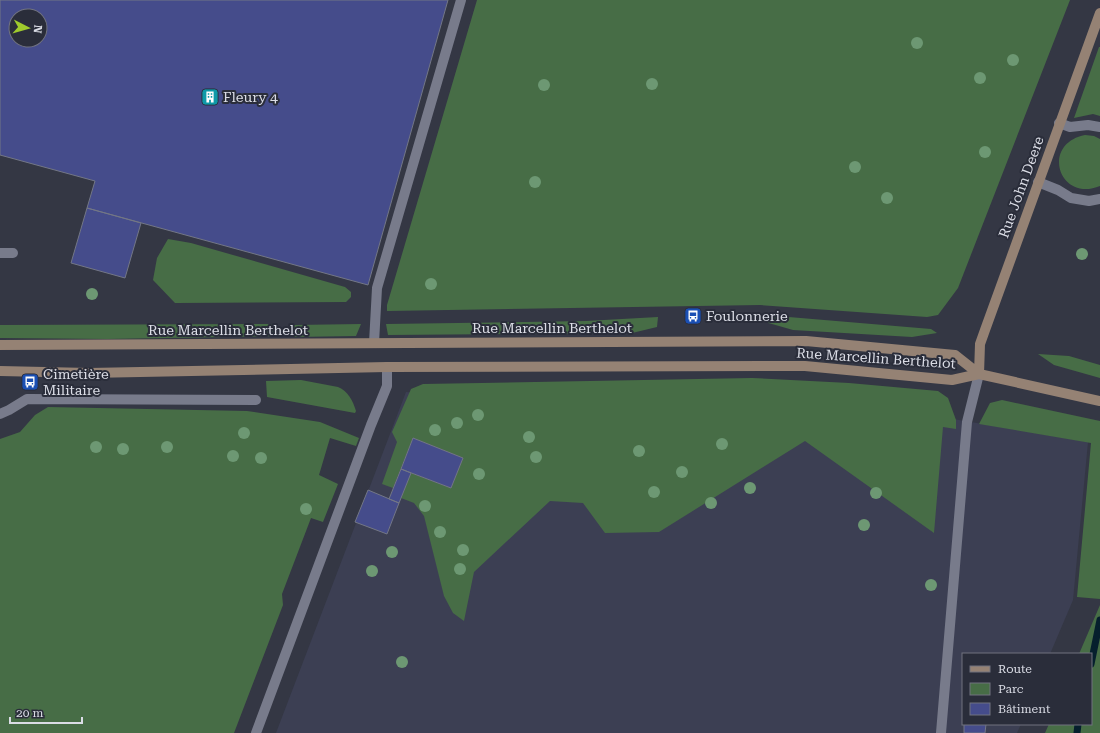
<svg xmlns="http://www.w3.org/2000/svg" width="1100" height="733" viewBox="0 0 1100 733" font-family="'Roboto Serif',serif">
  <rect width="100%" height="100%" fill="#343744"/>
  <path fill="#3c3f53" d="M406 392 439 395 865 404 1088 442 1073 600 1050 654H963V724H1021L1017 733H276Z"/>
  <path fill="#476d46" d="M477 0H1070L958 288 938 315 927 317 760 305 387 311V305Z
    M1099 47H1100V116L1093 114 1074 118Z
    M1085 135 1094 136 1100 139V186C1059 203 1040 144 1085 135Z
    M168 239 191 243 345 287 351 292V297L346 302 175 303 153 280 157 258Z
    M765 315 931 329 937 333 912 337 793 330 765 322Z
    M658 317 657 327 632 333 388 335 386 324 586 321Z
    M277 324 279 336 107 339 0 338V325Z
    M361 324 356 336 294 337V325Z
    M1038 354 1069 356 1100 365V378L1054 365Z
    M752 378 849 383 938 391 948 398 956 420V429L943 427 934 533 805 441 659 532 605 533 583 503 550 501 474 572 464 621 453 613 444 596 424 516 414 503 401 498 411 473 451 488 463 458 413 438 393 488 382 484 397 442 392 432 411 389 423 384Z
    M301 380 338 387C348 391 353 401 356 411L355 413 267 397 266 381Z
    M1002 400 1100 421V599L1077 597 1091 443 979 424 990 403Z
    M48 407 247 411 320 422 359 438 356 446 330 438 319 475 338 484 323 522 311 518 282 594 283 605 234 733H0V439L20 432 35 415Z
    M1100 605V733H1045L1049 724H1091V654H1079Z"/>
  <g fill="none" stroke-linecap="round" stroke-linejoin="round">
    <path stroke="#061f2d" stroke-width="7" d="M1091 664 1100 620
      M1077 733 1078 724"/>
  </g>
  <path fill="#454c8b" stroke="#737786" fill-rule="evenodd" d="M0 0H448L368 285 87 208 95 181 0 155ZM16 16H40V40H16Z
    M87 208 141 223 125 278 71 263Z
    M413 438 463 458 451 488 401 469Z
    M401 469 411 473 399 503 389 499Z
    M368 490 399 503 387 534 355 522Z
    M964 724H986L985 733H964Z"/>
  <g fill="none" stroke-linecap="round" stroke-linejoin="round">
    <path stroke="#787b8b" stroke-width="10" d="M1059 123 1070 127 1088 125 1100 127
      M1038 182 1058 190 1071 198 1089 201 1100 199
      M0 253H13
      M374 343 377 288 461 0
      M0 414 9 410 27 399 256 400
      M941 733 967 422 979 374"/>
    <path stroke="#787b8b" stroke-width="10" d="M256 733 371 425 387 386V367"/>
    <path stroke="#958274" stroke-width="10" d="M0 345 806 341 955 355 979 374 1100 401
      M0 371 89 373 387 367 805 366 952 380 979 374
      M979 374 980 344 985 330 1100 13"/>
  </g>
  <g fill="#6d9873">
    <circle cx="917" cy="43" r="6"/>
    <circle cx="1013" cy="60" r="6"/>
    <circle cx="980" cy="78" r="6"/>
    <circle cx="652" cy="84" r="6"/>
    <circle cx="544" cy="85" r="6"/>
    <circle cx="985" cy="152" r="6"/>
    <circle cx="855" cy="167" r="6"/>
    <circle cx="535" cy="182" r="6"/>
    <circle cx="887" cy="198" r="6"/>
    <circle cx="1082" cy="254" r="6"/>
    <circle cx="431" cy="284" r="6"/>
    <circle cx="92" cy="294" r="6"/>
    <circle cx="478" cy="415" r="6"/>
    <circle cx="457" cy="423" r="6"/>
    <circle cx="435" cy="430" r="6"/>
    <circle cx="244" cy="433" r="6"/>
    <circle cx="529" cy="437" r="6"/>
    <circle cx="722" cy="444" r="6"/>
    <circle cx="96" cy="447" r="6"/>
    <circle cx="167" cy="447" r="6"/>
    <circle cx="123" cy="449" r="6"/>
    <circle cx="639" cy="451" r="6"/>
    <circle cx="233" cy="456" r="6"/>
    <circle cx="536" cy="457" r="6"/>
    <circle cx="261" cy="458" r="6"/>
    <circle cx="682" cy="472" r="6"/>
    <circle cx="479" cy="474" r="6"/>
    <circle cx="750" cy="488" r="6"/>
    <circle cx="654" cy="492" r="6"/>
    <circle cx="876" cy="493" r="6"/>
    <circle cx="711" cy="503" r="6"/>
    <circle cx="425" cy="506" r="6"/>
    <circle cx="306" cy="509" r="6"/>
    <circle cx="864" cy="525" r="6"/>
    <circle cx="440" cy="532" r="6"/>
    <circle cx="463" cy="550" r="6"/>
    <circle cx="392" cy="552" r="6"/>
    <circle cx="460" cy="569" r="6"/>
    <circle cx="372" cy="571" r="6"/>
    <circle cx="931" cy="585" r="6"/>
    <circle cx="402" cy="662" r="6"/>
  </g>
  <defs>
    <g id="building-square" transform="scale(0.9)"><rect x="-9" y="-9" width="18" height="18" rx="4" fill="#0f9aa8" stroke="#2a2d3a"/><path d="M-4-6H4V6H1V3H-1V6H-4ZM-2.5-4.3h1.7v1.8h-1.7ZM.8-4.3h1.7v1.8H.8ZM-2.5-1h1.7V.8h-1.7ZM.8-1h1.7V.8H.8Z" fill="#fff"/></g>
    <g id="bus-square" transform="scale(0.9)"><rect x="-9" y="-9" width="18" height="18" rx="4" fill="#1a4fb4" stroke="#2a2d3a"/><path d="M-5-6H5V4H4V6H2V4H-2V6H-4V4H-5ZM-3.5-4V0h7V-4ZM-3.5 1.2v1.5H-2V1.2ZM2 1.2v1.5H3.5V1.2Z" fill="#fff"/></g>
  </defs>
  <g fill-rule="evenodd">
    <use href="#building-square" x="210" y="97"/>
    <use href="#bus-square" x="693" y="316"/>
    <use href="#bus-square" x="30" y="382"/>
  </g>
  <g text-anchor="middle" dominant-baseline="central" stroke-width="4" stroke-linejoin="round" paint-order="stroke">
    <g font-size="14" fill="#dbdde6" stroke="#2a2d3a" text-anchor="start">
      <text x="223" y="97">Fleury 4</text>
      <text x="706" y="316">Foulonnerie</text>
      <text x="43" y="374">Cimetière<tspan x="43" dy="16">Militaire</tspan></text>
    </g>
    <g font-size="14" fill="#dbdde6" stroke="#2a2d3a">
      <text transform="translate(1021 187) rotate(-70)">Rue John Deere</text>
      <text x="552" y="328">Rue Marcellin Berthelot</text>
      <text x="228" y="330">Rue Marcellin Berthelot</text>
      <text transform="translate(876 358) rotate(4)">Rue Marcellin Berthelot</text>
    </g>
  </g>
  <rect x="962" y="653" width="130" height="72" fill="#2a2d3a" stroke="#71737f"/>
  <rect x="970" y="666" width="20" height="6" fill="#958274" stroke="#71737f"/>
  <text x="998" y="673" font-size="12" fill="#dbdde6">Route</text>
  <rect x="970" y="683" width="20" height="12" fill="#476d46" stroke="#71737f"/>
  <text x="998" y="693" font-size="12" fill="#dbdde6">Parc</text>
  <rect x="970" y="703" width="20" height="12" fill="#454c8b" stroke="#71737f"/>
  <text x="998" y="713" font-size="12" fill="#dbdde6">Bâtiment</text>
  <g transform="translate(28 28) rotate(96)"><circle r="19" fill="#2a2d3a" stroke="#71737f"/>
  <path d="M0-3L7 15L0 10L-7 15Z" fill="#9fca2d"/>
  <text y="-6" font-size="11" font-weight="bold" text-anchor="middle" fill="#dbdde6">N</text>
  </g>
  <path d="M10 717v6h72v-6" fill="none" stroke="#dbdde6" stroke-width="2"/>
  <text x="16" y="717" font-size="12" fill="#dbdde6" stroke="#2a2d3a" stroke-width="3" paint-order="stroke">20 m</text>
</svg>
